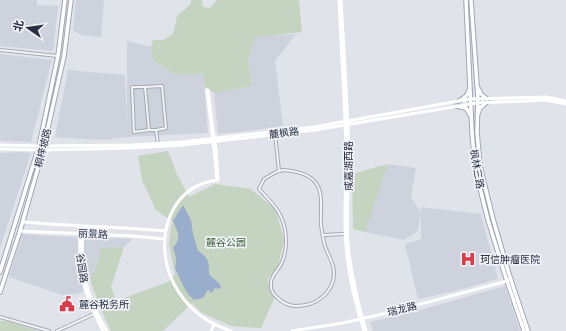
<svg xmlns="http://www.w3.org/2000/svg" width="566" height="331" viewBox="0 0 566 331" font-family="Roboto,'Noto Sans SC',sans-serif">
  <rect width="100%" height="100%" fill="#e0e3ea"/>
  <path fill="#ced2dc" d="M0 0H37V5L58 6 53 51 0 46Z
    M76 0H104L101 37 81 35 73 30Z
    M296 34 275 61 283 126 254 130 218 134 214 93 251 86 248 59 255 36Z
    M127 41 151 47 152 60 175 75 203 73 208 133 127 137 101 140 55 137 68 70 125 75 127 122Z
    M0 54 52 60 31 142 0 141Z
    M22 152 31 153 0 248V153Z
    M388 164 416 168 411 197 421 213V207L481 214 498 279 451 292 418 299 405 244 421 239V214L418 231 404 240 365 232Z
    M22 234 46 236 133 239 124 247 101 248 94 272 89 277 81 280 84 292 65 296 9 277Z
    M505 286 520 331H373L370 322 413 312Z"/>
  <path fill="#c4d4c0" d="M191 0H202L203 7 210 8 217 0H299L302 32 255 37 248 59 251 86 214 93 204 86 203 74 175 75 152 60 151 47 153 40H163L173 34 177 16 191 4Z
    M168 151 177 174 189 197 215 184 251 189 276 210 284 240 278 267 267 280 275 297 261 328 231 326 202 313 192 303 163 331H111L100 307 89 277 94 272 101 248 124 247 111 287 116 301 168 282 175 275 169 244 172 221 156 210 142 180 138 156Z
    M388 164 365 232 353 229 352 174Z
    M0 321H6L36 330V331H0Z"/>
  <path fill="#98aecc" d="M183 205 191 220 193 234 198 251C209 258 209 262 209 274 214 281 218 279 221 287L220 289 215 288 212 293 208 290 203 298 194 300C183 290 181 280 175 268 177 260 176 256 173 248 182 237 178 234 173 221L179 211Z"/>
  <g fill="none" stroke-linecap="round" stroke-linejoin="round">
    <g stroke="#a5a9b4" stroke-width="4">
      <path id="street" d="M0 50 58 56
        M145 87H132L134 132 149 130
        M156 130H149L145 87 162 86 166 128 156 130 158 144
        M275 134 279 171
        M283 170C295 171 308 173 316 183 324 194 320 212 321 225 322 232 323 239 325 246 327 252 330 257 332 263 337 276 332 290 321 298 314 304 305 306 295 306 284 305 269 295 271 283 271 275 279 270 282 262 285 256 286 248 286 241 286 216 275 206 259 189L264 179 276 172Z
        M323 235 345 234
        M0 317 49 331
        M57 331 94 314"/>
    </g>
    <g stroke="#9ea6b6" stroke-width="5.5">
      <path id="primary" d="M466 0 472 132 475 168 488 220 505 275 524 331
        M471 0 478 99 477 132 480 166 493 219 509 274 528 331
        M478 88 481 94 487 99
        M459 101C464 98 468 96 469 90
        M456 106 466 108 471 116
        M478 114 480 108 487 102
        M0 272 39 146 58 56 65 0
        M0 292 20 231 43 150 64 56 71 0"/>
    </g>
    <use href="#street" stroke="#f3f4f8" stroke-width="2"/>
    <path stroke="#fff" stroke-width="3" d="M339 0C341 50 345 101 346 151 347 183 343 214 346 245 348 274 355 303 364 331
      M341 0C344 50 347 101 349 151 349 183 346 214 348 245 351 274 358 303 366 331
      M0 145 39 146 133 145 182 142 314 127 470 99 546 97 566 101
      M0 149 43 150 133 148 182 145 315 130 477 103 546 100 566 104
      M217 180 214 149 207 90H208L213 131 216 149 218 180C167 185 153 244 174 284 186 307 206 323 231 331
      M23 222C70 226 118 227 166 231
      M80 225C80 240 79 255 81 269 83 290 94 313 103 331
      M83 226C82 240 82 255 84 270 86 291 96 313 107 331
      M20 231 133 236 165 239
      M211 331 214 324
      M292 331 343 323 387 313 511 280"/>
    <use href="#primary" stroke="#fff" stroke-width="3.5"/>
  </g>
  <defs>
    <g id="hospital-bare" transform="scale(1.2)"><path d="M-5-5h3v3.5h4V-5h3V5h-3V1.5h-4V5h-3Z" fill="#d73d48" stroke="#f0f2f7" stroke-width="2.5" paint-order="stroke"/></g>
    <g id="civic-bare" transform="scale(1.2)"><path d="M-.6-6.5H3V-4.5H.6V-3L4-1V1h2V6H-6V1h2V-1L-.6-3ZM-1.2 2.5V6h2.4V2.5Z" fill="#d73d48" stroke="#f0f2f7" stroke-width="2.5" paint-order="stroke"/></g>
  </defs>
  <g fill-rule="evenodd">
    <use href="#hospital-bare" x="468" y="259"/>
    <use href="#civic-bare" x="67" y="304"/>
  </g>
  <g text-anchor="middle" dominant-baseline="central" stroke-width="3.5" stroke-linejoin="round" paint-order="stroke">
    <g font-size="10" fill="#272f42" stroke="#f0f2f7">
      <text transform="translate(284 133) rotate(-7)">麓枫路</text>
      <text transform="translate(43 148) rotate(-76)">桐梓坡路</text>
      <text transform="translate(348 166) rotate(-90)">咸嘉湖西路</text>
      <text transform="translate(477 169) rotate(80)">枫林三路</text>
      <text transform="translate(93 234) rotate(3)">丽景路</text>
      <text transform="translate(82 268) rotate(82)">谷园路</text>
      <text transform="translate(402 309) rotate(-14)">瑞龙路</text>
    </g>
    <g font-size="10" fill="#395f34" stroke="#f0f2f7">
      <text x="226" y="242">麓谷公园</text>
    </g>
    <g font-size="10" fill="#272f42" stroke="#f0f2f7" text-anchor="start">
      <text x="480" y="259">珂信肿瘤医院</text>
      <text x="79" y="304">麓谷税务所</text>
    </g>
  </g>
  <g transform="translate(28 28) rotate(283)" stroke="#f0f2f7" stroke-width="3" paint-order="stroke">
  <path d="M0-3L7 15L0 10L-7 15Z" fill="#272f42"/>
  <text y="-6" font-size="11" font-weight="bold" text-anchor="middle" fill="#272f42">北</text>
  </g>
</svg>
